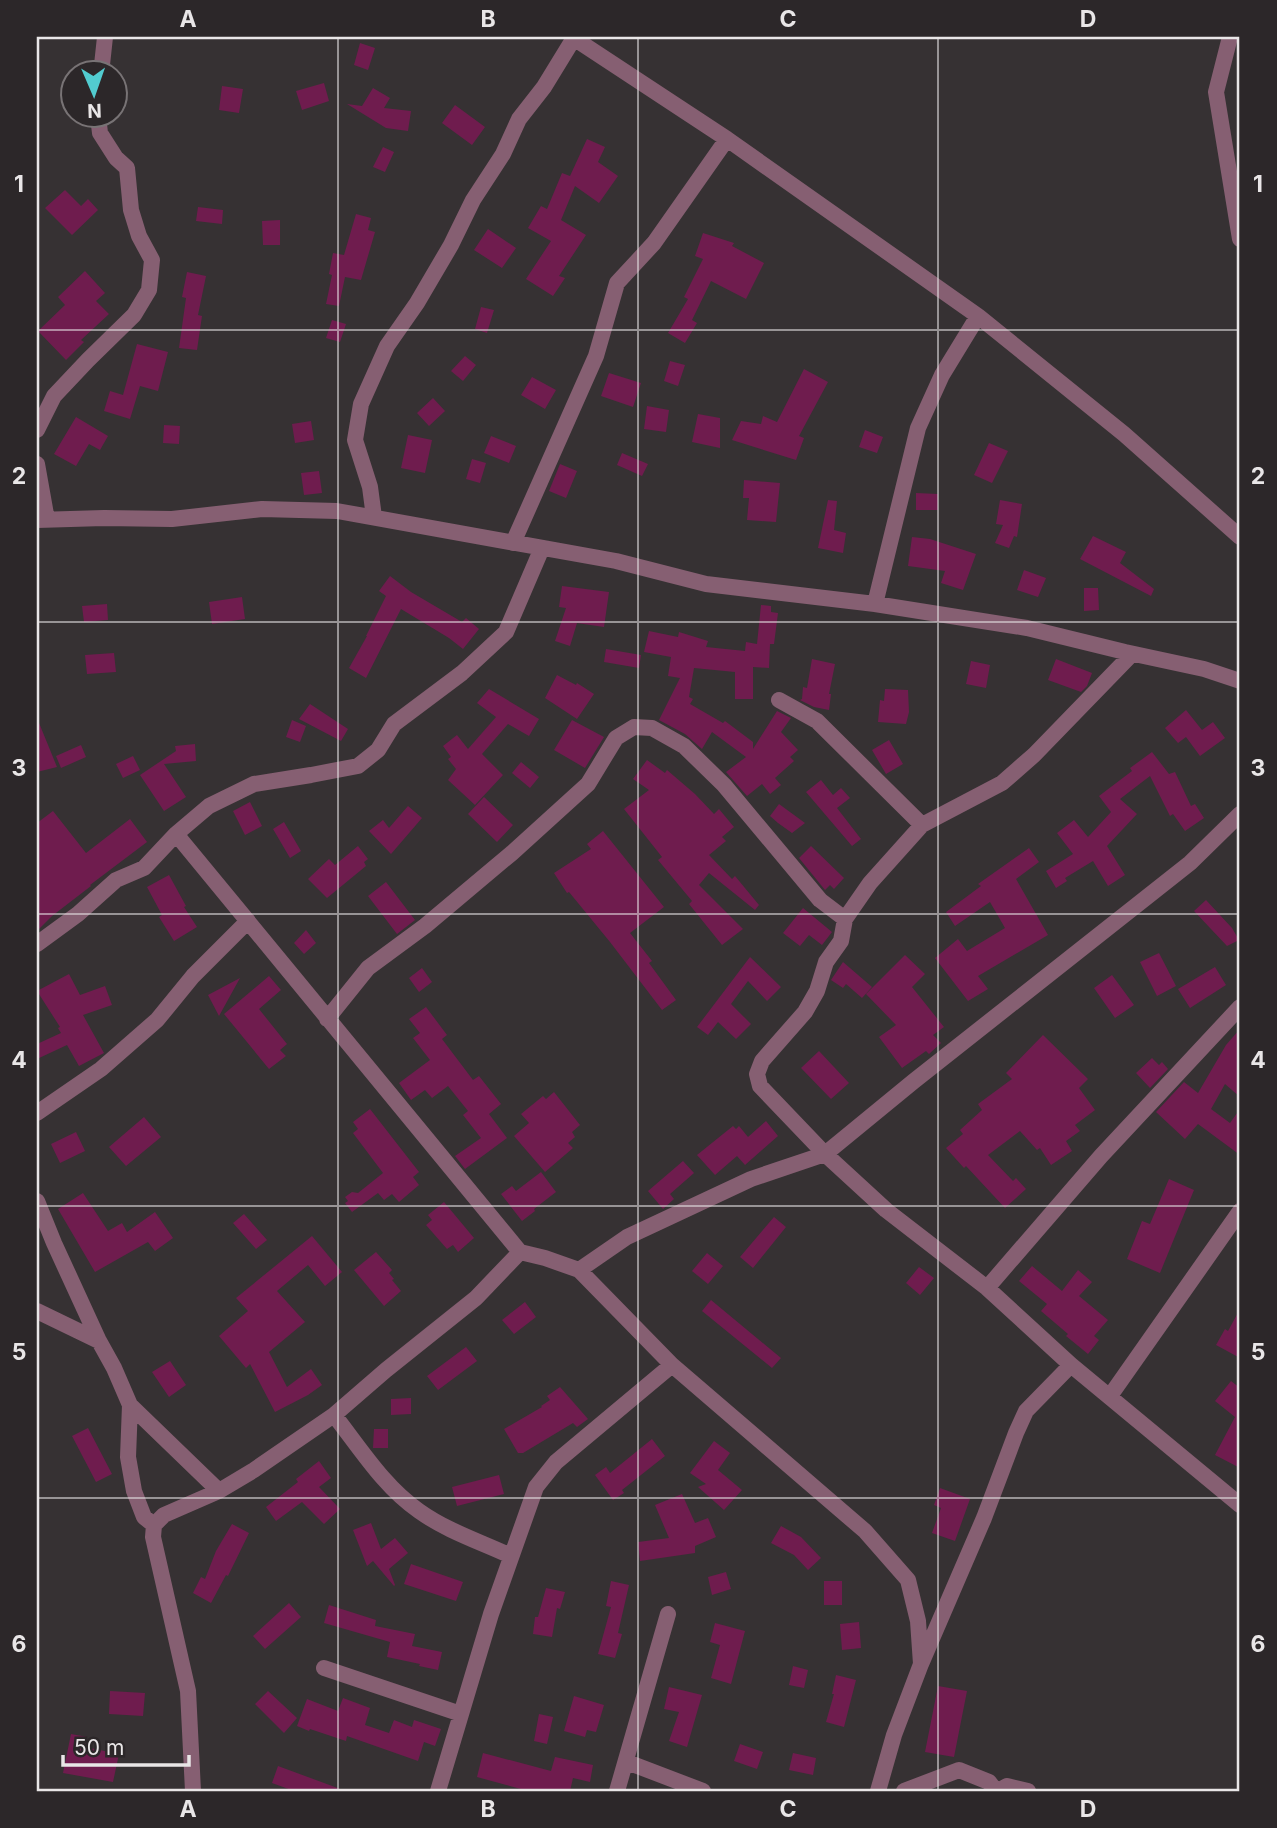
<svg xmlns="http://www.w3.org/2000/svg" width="1277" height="1828" viewBox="0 0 1277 1828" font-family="Inter,sans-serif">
  <rect width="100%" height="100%" fill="#363133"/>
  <path fill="#6f1c4e" d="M360 43 375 48 368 70 354 65Z
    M324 83 329 101 302 110 296 91Z
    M222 86 243 89 239 113 219 110Z
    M373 88 390 98 384 108 411 111 408 131 386 128 347 104 362 106Z
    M455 105 485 127 472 145 442 123Z
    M587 139 605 147 598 162 618 176 599 203 575 186 561 220 586 235 559 276 565 278 553 296 526 279 551 241 528 228 541 206 547 209 562 173 570 176Z
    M383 147 394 152 385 172 373 167Z
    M65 190 81 206 88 199 98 210 72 235 45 208Z
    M198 207 223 210 222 224 196 221Z
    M356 214 371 218 368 230 375 232 361 280 345 277 339 306 326 304 332 275 329 274 333 253 344 255Z
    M280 220V245H263L262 221Z
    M488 229 516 248 502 268 474 250Z
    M703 233 734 243 732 246 764 263 746 299 711 281 692 320 697 323 685 343 668 333 688 299 684 297 703 259 695 256Z
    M85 271 105 293 96 301 109 314 81 340 84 342 66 360 38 331 65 305 58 297Z
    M187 272 206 276 198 315 202 316 197 350 179 348 186 298 182 297Z
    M481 307 494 310 487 333 475 329Z
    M332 320 346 324 340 342 326 338Z
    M137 344 168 352 158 391 140 386 130 419 104 411 110 391 123 395Z
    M465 356 476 365 463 381 451 371Z
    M670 361 685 365 678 386 664 381Z
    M804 369 828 382 799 436 804 438 796 460 732 440 741 421 761 424 763 416 777 422Z
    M609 373 641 383 633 407 601 396Z
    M532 377 556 390 545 409 521 395Z
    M433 398 445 411 429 426 417 413Z
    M647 406 669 410 666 432 644 429Z
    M698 414 720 418V448L692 442Z
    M76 417 108 436 100 450 89 444 76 466 54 454Z
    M311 421 314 440 295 443 292 424Z
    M164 425 180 426 179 444 163 443Z
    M865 430 883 437 877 453 859 447Z
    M408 435 432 440 425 473 401 468Z
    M491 436 516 446 509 463 484 453Z
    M989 443 1008 451 992 483 974 475Z
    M622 453 648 464 642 476 617 465Z
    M472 459 486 463 480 483 466 479Z
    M560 464 577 471 566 498 549 491Z
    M319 471 322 493 304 495 301 473Z
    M744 480 780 483 776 522 747 520 749 498H743Z
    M916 493 938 494V510H916Z
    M828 500 837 501 834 530 846 533 843 553 818 548Z
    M1000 500 1022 504 1017 537 1014 536 1009 548 995 543 1003 525 996 524Z
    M1093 536 1126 552 1120 563 1154 589 1151 596 1080 559Z
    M912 537 930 539 976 554 963 590 941 583 945 571 908 566Z
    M1024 570 1046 578 1038 597 1017 590Z
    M390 576 411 592 462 622 466 618 479 629 463 649 449 638 401 609 366 678 349 668 367 636H366L386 596 379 591Z
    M562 586 609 592 604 627 577 623 570 646 555 641 566 608 559 607Z
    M1084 588H1098L1099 610 1084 611Z
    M242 597 245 619 212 624 209 602Z
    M107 604 108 620 84 622 82 606Z
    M761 605 771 606V612L778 613 774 644H770L769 668 753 667V699H735V672L694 668 689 697 693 699 690 704 723 723 725 721 753 742V749L777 711 791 718 781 732 798 750 790 757 794 761 775 778 781 785 770 794 762 784 747 796 726 772 746 757 712 732 702 749 685 734 659 720 680 678 668 676 671 657 644 652 649 631 678 637 679 632 708 641 706 647 745 651 746 642 757 644Z
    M606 649 641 655 639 668 604 662Z
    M114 653 116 672 87 674 85 655Z
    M812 659 835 664 829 694H831L829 710 814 707 800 700 802 699 803 687 807 688Z
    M1056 659 1092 673 1087 686 1081 692 1048 680Z
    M971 661 990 665 986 688 966 684Z
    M557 675 576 685 577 683 594 694 577 719 545 698Z
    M489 689 539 719 529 736 508 724 482 754 503 775 475 805 448 780 456 769 448 759 451 757 443 746 457 735 468 749 496 717 477 703Z
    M885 689 908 690 909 712 906 724 878 722 880 700 884 701Z
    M310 704 348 729 341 741 299 719Z
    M1186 710 1202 730 1213 722 1225 738 1200 756 1186 737 1178 743 1165 728Z
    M37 718 57 767 37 772Z
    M292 720 306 726 300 742 286 737Z
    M572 720 604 737 585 768 554 750Z
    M889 740 903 764 886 774 872 750Z
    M195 744 196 761 164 764 186 797 164 811 140 775 176 751 175 746Z
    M81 745 86 757 61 768 56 756Z
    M1152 752 1169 774 1175 772 1191 806 1195 804 1204 818 1185 831 1173 814 1170 816 1150 776 1120 799 1137 814 1107 846 1125 875 1108 886 1093 861 1065 878 1067 881 1056 888 1046 871 1073 854 1057 833 1074 820 1088 837 1111 812 1099 796 1132 771 1130 768Z
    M133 756 140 770 123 778 116 764Z
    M647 760 665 773 667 770 695 794 714 814 719 809 734 827 722 837 726 841 709 855 732 879 735 876 759 905 755 910 709 873 699 885 743 929 722 945 689 904 692 901 658 860 662 857 624 809 649 790 633 779Z
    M521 762 539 777 530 788 512 773Z
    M821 780 833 795 841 788 850 798 837 808 861 839 852 846 806 792Z
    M484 797 513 825 497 842 468 814Z
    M250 802 262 826 245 835 233 811Z
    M779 804 805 823 792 833 778 823 770 816Z
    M408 806 422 818 391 854 369 831 383 820 389 828Z
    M53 811 86 853 130 819 147 842 90 885 91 886 52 916 37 931V823Z
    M284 822 301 851 290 858 273 829Z
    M603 831 664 907 630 933 652 961 649 963 676 1000 662 1010 610 942 569 892 567 893 554 873 591 849 587 844Z
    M358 846 368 859 364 862 366 866 327 898 308 879 329 859 335 865Z
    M811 846 844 878 834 889 830 885 825 890 799 858Z
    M1029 848 1039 862 1016 879 1048 935 978 976 988 989 968 1001 935 958 958 939 967 951 1005 928 990 902 955 926 946 912 981 886 978 884Z
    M169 875 186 906 184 907 197 927 174 941 159 917 162 915 147 887Z
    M386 882 415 920 397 934 368 896Z
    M1206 900 1232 928 1239 940 1227 946 1194 911Z
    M803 908 832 932 822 945 809 935 800 946 783 933Z
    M306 930 316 943 304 954 294 943Z
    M1159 953 1176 986 1157 996 1140 962Z
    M905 955 925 974 912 987 944 1027 933 1035 941 1043 929 1054 926 1051 902 1068 879 1037 896 1025 866 994Z
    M750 957 781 987 767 1001 748 981 731 1004 751 1024 736 1039 718 1022 708 1035 697 1027Z
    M843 962 872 987 862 998 846 984 843 988 831 980Z
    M1215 967 1226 985 1190 1008 1178 989Z
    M422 968 432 982 419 992 409 978Z
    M69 974 80 995 105 986 112 1005 83 1015 104 1053 79 1066 67 1045 37 1059V1044L61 1033 58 1028 60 1027 37 991Z
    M1112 975 1134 1005 1115 1018 1094 988Z
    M269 976 281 990 259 1009 287 1044 280 1050 286 1056 269 1069 224 1014Z
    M240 978 219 1016 208 995Z
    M426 1007 447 1035 442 1039 473 1080 479 1076 501 1104 489 1114 507 1138 465 1169 455 1156 481 1138 463 1115 468 1111 448 1086 432 1098 425 1090 411 1100 399 1083 430 1060 413 1038 420 1033 409 1019Z
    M1240 1029V1097L1225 1084 1211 1109 1230 1123 1240 1109V1155L1198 1124 1185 1139 1156 1112 1184 1082 1198 1093 1226 1045Z
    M1043 1035 1088 1079 1079 1088 1095 1110 1075 1125 1080 1131 1066 1141 1072 1151 1051 1165 1040 1148 1037 1150 1020 1131 988 1155 1013 1181 1016 1178 1026 1189 1005 1208 966 1166 964 1168 946 1148 963 1134 960 1130 982 1110 978 1104 1012 1079 1006 1073Z
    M819 1051 849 1083 831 1099 801 1068Z
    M1152 1058 1159 1065 1162 1062 1168 1069 1150 1088 1136 1073Z
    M554 1092 580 1125 572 1132 575 1137 568 1143 573 1148 545 1172 514 1136 529 1123 521 1114 543 1096 546 1099Z
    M370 1109 419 1172 413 1177 419 1185 399 1202 392 1194 384 1200 378 1193 352 1212 345 1203 348 1201 345 1197 352 1192 358 1193 383 1173 353 1133 358 1129 353 1122Z
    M144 1117 161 1137 126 1166 109 1147Z
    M766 1121 778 1136 745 1165 737 1156 715 1175 697 1155 733 1126 736 1129 739 1126 748 1137Z
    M76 1132 85 1151 60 1163 51 1144Z
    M683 1161 694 1173 670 1194 674 1199 663 1209 648 1191Z
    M541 1172 556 1192 534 1209 535 1211 522 1221 501 1194 512 1186 516 1191Z
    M1169 1179 1194 1190 1160 1273 1127 1259 1142 1221 1150 1224Z
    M83 1193 108 1231 122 1223 127 1232 155 1212 173 1238 155 1251 148 1242 95 1272 58 1209Z
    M444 1202 474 1238 458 1252 453 1245 447 1249 426 1225 432 1220 428 1215Z
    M244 1214 267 1240 256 1249 233 1223Z
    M774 1217 786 1227 753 1268 740 1257Z
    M312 1236 342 1272 325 1286 308 1265 277 1291 305 1322 269 1352 287 1387 311 1369 322 1385 308 1395 275 1412 250 1364 246 1368 219 1336 248 1311 236 1298Z
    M376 1252 392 1270 389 1273 394 1279 392 1280 401 1291 384 1306 354 1270Z
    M707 1253 723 1266 708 1284 692 1271Z
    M1032 1266 1062 1291 1078 1270 1092 1282 1079 1296 1108 1320 1094 1336 1099 1340 1088 1354 1066 1336 1068 1334 1041 1311 1047 1304 1019 1281Z
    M919 1267 934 1278 920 1295 906 1283Z
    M711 1300 781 1358 772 1368 702 1311Z
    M525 1302 536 1317 514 1334 502 1320Z
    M1240 1309V1358L1216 1345 1225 1329 1228 1331Z
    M466 1347 477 1361 438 1390 427 1376Z
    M170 1361 186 1385 169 1397 152 1372Z
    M1231 1381 1240 1388V1468L1215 1455 1235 1417 1215 1401Z
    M560 1387 588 1419 577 1427 573 1423 523 1453H518L504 1429 542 1407 541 1406 550 1400 547 1396Z
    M411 1398V1414L391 1415V1399Z
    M88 1428 112 1474 96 1482 72 1436Z
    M374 1429H388V1448H373Z
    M652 1439 665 1456 622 1490 624 1493 613 1500 595 1475 606 1467 610 1473Z
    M714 1441 730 1453 718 1470 742 1490 724 1510 698 1487 706 1484 690 1473Z
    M319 1461 331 1478 319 1487 340 1509 324 1524 302 1502 276 1521 266 1507 298 1482 296 1479Z
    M499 1475 504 1494 457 1506 452 1487Z
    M940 1488 970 1499 955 1541 932 1533 941 1508 934 1505Z
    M682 1494 695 1523 708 1518 716 1537 695 1546V1553L640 1561 638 1542 669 1538 655 1505Z
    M371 1523 381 1549 395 1538 408 1553 389 1569 395 1585 394 1586 373 1561 367 1566 353 1530Z
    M232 1524 249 1533 228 1576 226 1575 211 1603 193 1593 201 1577 205 1579 216 1551Z
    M781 1526 801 1537 821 1558 808 1570 794 1555 771 1543Z
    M411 1564 463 1582 456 1601 404 1584Z
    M726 1572 731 1589 712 1595 708 1577Z
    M611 1581 629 1585 618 1633 622 1634 615 1658 598 1654 611 1607 606 1606Z
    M824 1581H842V1605H824Z
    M546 1588 565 1592 560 1609 557 1608 552 1637 533 1634 535 1617H538Z
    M289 1603 301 1617 265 1649 253 1636Z
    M329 1605 376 1620 375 1626 415 1634 412 1646 442 1652 438 1670 419 1666 420 1664 387 1657 390 1642 324 1623Z
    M859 1622 861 1648 842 1650 840 1624Z
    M715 1623 745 1631 731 1684 711 1678 720 1645 710 1642Z
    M793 1666 808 1670 804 1688 789 1685Z
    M836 1675 856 1680 844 1727 826 1722 834 1694H832Z
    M938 1686 967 1691 954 1757 925 1752Z
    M669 1687 702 1695 687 1747 669 1741 679 1712 664 1709Z
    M110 1691 145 1693 143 1716 109 1714Z
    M268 1691 297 1718 284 1733 255 1704Z
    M574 1696 604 1705 596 1732 587 1730 585 1737 564 1731Z
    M343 1698 370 1708 365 1725 389 1733 394 1720 412 1727 414 1720 441 1729 435 1746 424 1742 418 1761 347 1736 346 1741 310 1729 309 1731 297 1726 307 1699 338 1711Z
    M539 1714 553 1717 547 1744 534 1741Z
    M71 1734 87 1737 85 1747 119 1754 113 1782 63 1773Z
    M740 1744 763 1752 757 1769 734 1761Z
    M483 1753 551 1771 555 1757 593 1765 590 1782 573 1778 570 1791H528L477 1777Z
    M793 1753 816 1758 813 1775 789 1770Z
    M278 1766 343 1790V1791H294L272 1783Z"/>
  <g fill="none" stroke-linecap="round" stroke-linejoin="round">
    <path stroke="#865f72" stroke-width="16" d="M572 37 727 139 978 316 1124 434 1240 537
      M1230 37 1216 92 1240 239
      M101 74 105 37
      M37 430 54 396 88 360 134 315 149 290 152 260 139 236 131 210 127 168 116 158 100 133 98 116
      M37 464 47 520
      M374 517 370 487 355 440 361 404 387 346 417 303 451 245 473 200 503 154 519 119 544 87 574 38
      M37 520 104 518 172 519 262 509 337 511 616 561 706 584 875 604 1027 628 1125 652 1204 669 1240 681
      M513 543 596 356 617 283 654 243 727 139
      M875 604 918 428 942 375 978 316
      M1132 654 1034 755 1002 783 922 825 870 883 845 919 841 941 826 962 817 991 805 1012 762 1061 757 1074 760 1086 825 1154 886 1210 987 1288 1071 1365 1240 1505
      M779 700 817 721 922 825
      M176 834 520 1252
      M37 944 78 914 116 880 144 868 176 834 209 806 254 784 311 775 358 766 378 750 394 724 462 673 506 632 542 548
      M327 1019 368 968 425 926 512 853 588 784 616 738 634 727 652 728 684 746 724 785 820 900 845 919
      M37 1113 101 1069 157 1020 193 976 248 921
      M37 1201 54 1243 99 1341 114 1368 130 1405 128 1457 134 1491 144 1517 154 1525
      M579 1270 627 1237 751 1179 825 1154 914 1081 1190 863 1240 814
      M987 1288 1101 1156 1240 1007
      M37 1311 99 1341
      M1110 1396 1240 1211
      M130 1405 219 1491
      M334 1415C360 1448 384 1487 419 1511 447 1531 481 1542 511 1556
      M324 1668 461 1714
      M627 1762 703 1791
      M193 1791 188 1691 153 1537 154 1525 164 1515 219 1491 254 1470 334 1415 386 1370 476 1298 520 1252 545 1258 579 1270 672 1365 865 1531 908 1580 918 1621 921 1664
      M438 1791 491 1614 536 1487 556 1462 672 1365
      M617 1791 668 1614
      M878 1791 894 1735 921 1664 984 1518 1016 1433 1026 1411 1071 1365
      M904 1791 959 1770 989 1782 996 1791
      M998 1791 1007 1786 1028 1791"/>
  </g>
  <path fill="none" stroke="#e9e6e7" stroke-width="2" stroke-opacity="0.55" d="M338 37V1791M638 37V1791M938 37V1791M37 330H1240M37 622H1240M37 914H1240M37 1206H1240M37 1498H1240"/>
  <rect width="1277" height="1828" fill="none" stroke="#2c2729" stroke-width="77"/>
  <g transform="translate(94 94) rotate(178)"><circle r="33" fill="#2c2729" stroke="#787375" stroke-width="2"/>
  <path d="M0-5L12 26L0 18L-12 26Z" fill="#52ccd0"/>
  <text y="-10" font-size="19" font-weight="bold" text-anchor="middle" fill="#e9e6e7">N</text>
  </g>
  <path d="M63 1755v10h126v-10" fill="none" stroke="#e9e6e7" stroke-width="3.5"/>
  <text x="74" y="1755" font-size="21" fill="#e9e6e7" stroke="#2c2729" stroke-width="5" paint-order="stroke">50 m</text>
  <rect x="38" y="38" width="1200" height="1752" fill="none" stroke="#e9e6e7" stroke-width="2.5"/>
  <g font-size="23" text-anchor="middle" font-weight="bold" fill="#e9e6e7">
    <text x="188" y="27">A</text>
    <text x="488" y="27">B</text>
    <text x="788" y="27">C</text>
    <text x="1088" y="27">D</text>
    <text x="19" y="192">1</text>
    <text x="1258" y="192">1</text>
    <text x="19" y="484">2</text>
    <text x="1258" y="484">2</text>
    <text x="19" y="776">3</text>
    <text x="1258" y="776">3</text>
    <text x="19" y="1068">4</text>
    <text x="1258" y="1068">4</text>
    <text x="19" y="1360">5</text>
    <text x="1258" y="1360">5</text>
    <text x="19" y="1652">6</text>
    <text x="1258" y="1652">6</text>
    <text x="188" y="1817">A</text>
    <text x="488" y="1817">B</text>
    <text x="788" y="1817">C</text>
    <text x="1088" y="1817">D</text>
  </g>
</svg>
